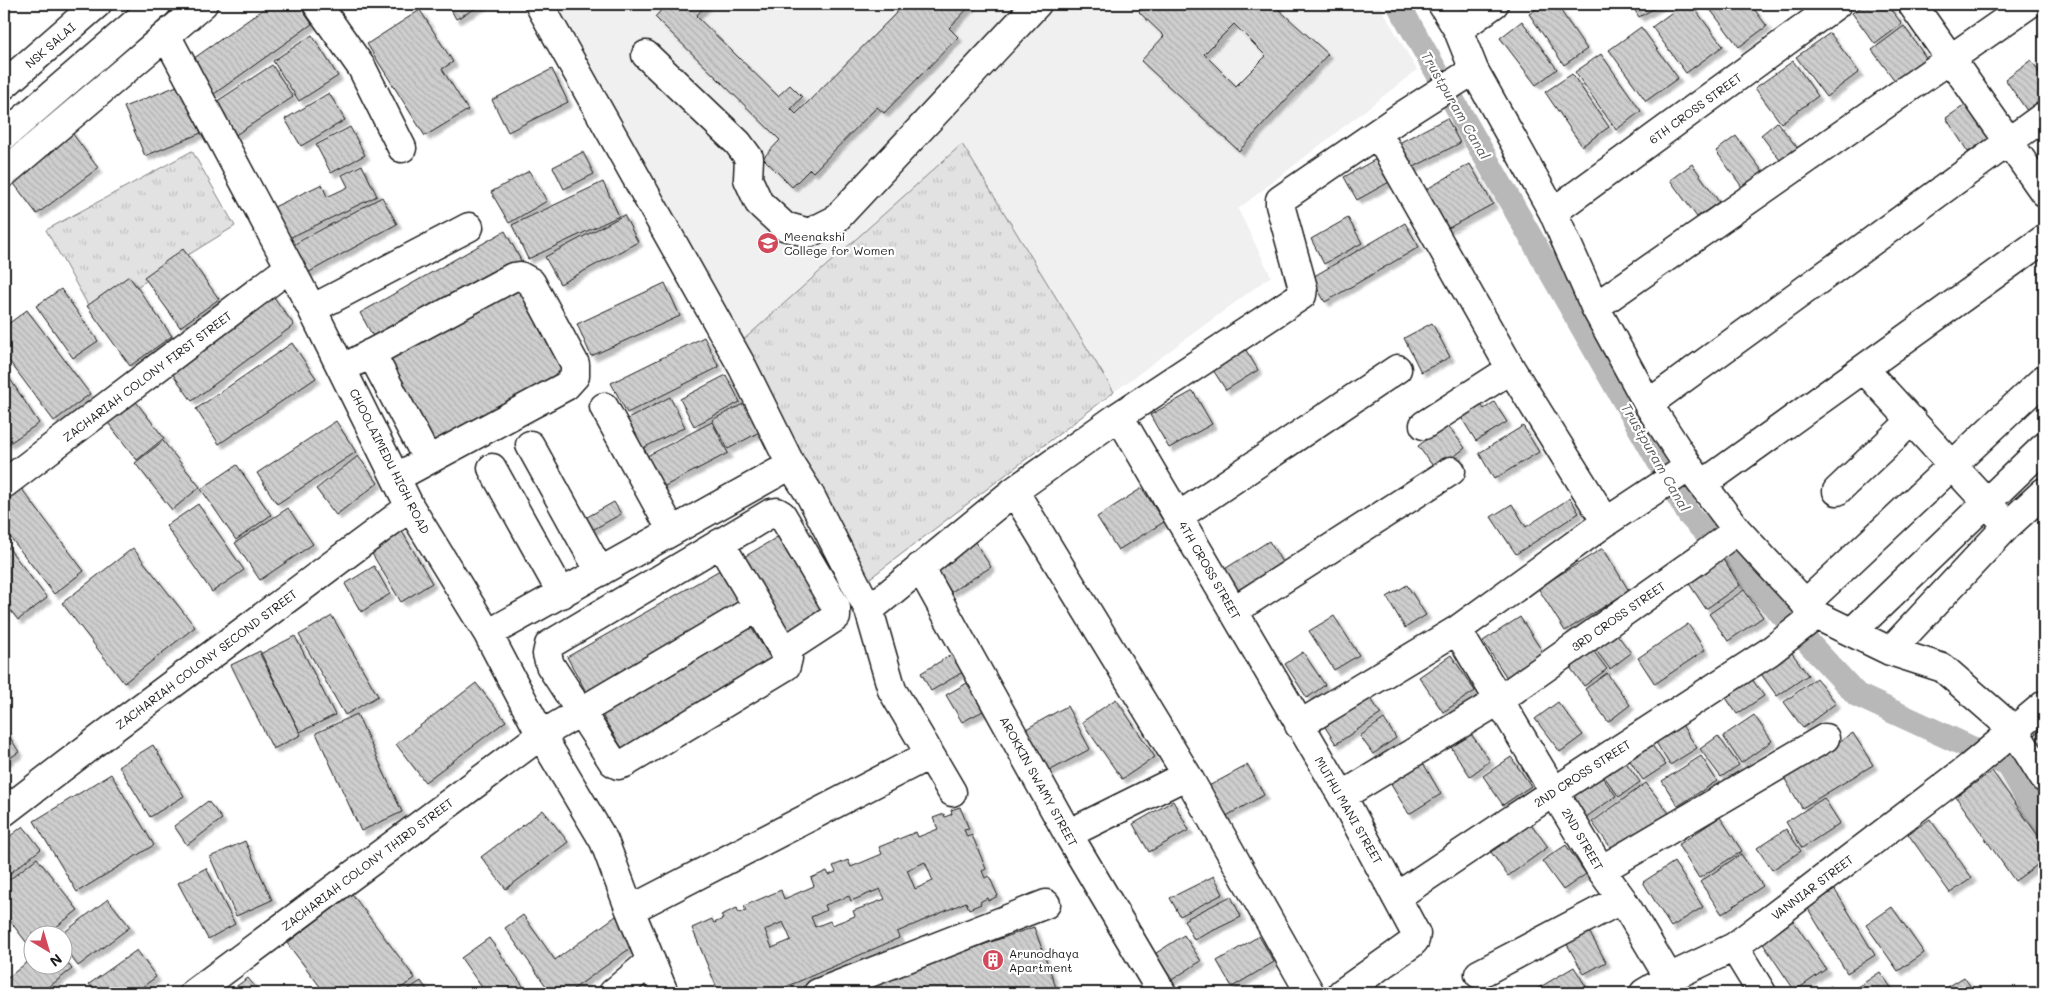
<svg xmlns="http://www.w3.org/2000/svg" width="2048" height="997" viewBox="0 0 2048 997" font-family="Mali,sans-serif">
  <defs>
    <pattern id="park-tufts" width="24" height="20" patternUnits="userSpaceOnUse" patternTransform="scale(1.25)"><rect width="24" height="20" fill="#e2e2e2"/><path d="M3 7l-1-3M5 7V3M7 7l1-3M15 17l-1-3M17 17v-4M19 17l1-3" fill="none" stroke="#c1c1c1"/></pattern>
    <pattern id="building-back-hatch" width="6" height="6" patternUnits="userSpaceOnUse" patternTransform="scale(1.25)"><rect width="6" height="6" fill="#cecece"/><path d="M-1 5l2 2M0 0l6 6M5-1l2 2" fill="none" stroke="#b0b0b0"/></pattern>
    <filter id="shadow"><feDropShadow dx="4.5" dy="4.5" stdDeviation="1" flood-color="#0004"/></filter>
  </defs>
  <rect width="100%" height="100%" fill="#fff"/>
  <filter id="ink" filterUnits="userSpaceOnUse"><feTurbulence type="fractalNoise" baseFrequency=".02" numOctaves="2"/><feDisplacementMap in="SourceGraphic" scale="10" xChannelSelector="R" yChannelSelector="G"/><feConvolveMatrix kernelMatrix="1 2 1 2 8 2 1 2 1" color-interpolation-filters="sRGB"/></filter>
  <g filter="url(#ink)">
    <path fill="#f0f0f0" d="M550 4H1379L1417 70 1238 209 1271 276 1114 392 869 579 740 343Z"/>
    <path fill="url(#park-tufts)" stroke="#7f7f7f" d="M962 144 1114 392 869 579 740 343Z
      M192 151 235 226 93 314 46 230Z"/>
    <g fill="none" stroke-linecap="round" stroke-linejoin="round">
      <path stroke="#b8b8b8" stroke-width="24" d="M1398 4 1689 515 1857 695 2008 765 2044 826"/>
    </g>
    <path fill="url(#building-back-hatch)" stroke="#1c1c1c" fill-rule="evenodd" filter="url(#shadow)" d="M271 4H298L312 24 214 94 190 61Z
      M448 4H484L456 19Z
      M658 4H707L696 16 778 96 790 85 802 97 791 109 796 114 905 4H972L949 28 958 37 884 113 877 107 813 172 810 169 792 187 763 158 780 140 655 17 663 8Z
      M1147 4H1280L1277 8 1328 54 1239 151 1141 61 1164 36 1139 12ZM1234 24 1266 56 1236 86 1204 54Z
      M1543 4H1556L1587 49 1564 65 1529 14Z
      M1631 4H1662L1639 17Z
      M1683 4H1691L1723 46 1686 73 1652 27Z
      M1706 4H1750L1767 26 1739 47Z
      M1865 4H1887L1902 24 1875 44 1852 13Z
      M420 10 453 62 442 69 468 110 425 136 367 44Z
      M1522 21 1557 69 1536 85 1500 38Z
      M1904 26 1927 59 1896 82 1872 50Z
      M1641 27 1678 78 1646 101 1609 50Z
      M1830 33 1859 72 1826 97 1796 57Z
      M312 35 338 76 299 101 273 61Z
      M1601 54 1641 111 1616 130 1575 72Z
      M2031 60 2044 79V104L2030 115 2005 79Z
      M1793 61 1818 96 1781 123 1755 88Z
      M272 65 293 97 234 136 213 104Z
      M552 69 568 102 508 132 492 100Z
      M1572 74 1609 127 1582 146 1545 92Z
      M182 84 201 133 145 156 124 107Z
      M329 93 345 120 301 146 285 119Z
      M1971 101 1994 135 1968 152 1946 118Z
      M1447 118 1460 143 1410 169 1397 144Z
      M1777 122 1800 151 1783 164 1761 135Z
      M67 126 98 168 37 214 6 173Z
      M350 127 365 155 331 173 316 145Z
      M1736 136 1763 172 1742 187 1716 151Z
      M583 152 594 174 564 189 553 167Z
      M1378 158 1391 181 1357 200 1344 177Z
      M1470 164 1493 204 1443 231 1420 193Z
      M1692 164 1719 202 1697 217 1670 180Z
      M362 165 377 196 287 239 272 208 322 184 327 197 348 187 342 175Z
      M529 171 547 201 509 223 491 192Z
      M603 182 619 216 528 259 512 225Z
      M382 197 397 224 302 276 287 248Z
      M624 215 638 242 560 284 545 257Z
      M1348 218 1362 243 1324 264 1311 239Z
      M1405 223 1419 247 1325 302 1311 278Z
      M505 231 524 266 379 347 360 313Z
      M183 249 219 299 180 327 144 277Z
      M129 276 172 336 130 366 87 306Z
      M665 283 680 316 591 356 577 324Z
      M516 285 566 378 436 449 386 356Z
      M61 289 98 341 73 358 36 306Z
      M271 293 294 325 192 401 169 369Z
      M27 310 90 394 54 421 4 354V327Z
      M1432 323 1450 357 1421 372 1404 338Z
      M704 337 719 367 627 413 611 383Z
      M292 343 316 378 219 444 196 409Z
      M1246 350 1258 370 1226 390 1213 370Z
      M4 370 39 423 8 444 4 437Z
      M726 375 740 402 694 426 680 399Z
      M1193 391 1212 424 1169 448 1150 415Z
      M670 397 685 427 637 451 622 422Z
      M133 398 164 438 137 460 105 419Z
      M1477 399 1484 409 1494 402 1507 422 1476 441 1457 411Z
      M747 402 763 430 728 449 712 420Z
      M336 421 356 452 277 504 257 473Z
      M712 422 728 453 663 487 647 456Z
      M1447 424 1465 448 1436 470 1418 446Z
      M1523 426 1539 452 1494 479 1479 453Z
      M163 441 200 487 172 510 135 463Z
      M358 456 378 483 336 515 316 489Z
      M237 465 271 515 236 540 201 489Z
      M18 484 84 571 54 594 4 529V495Z
      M1142 488 1164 522 1118 550 1097 517Z
      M1570 498 1579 513 1516 554 1491 517 1512 504 1526 527Z
      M614 502 621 514 587 533 580 521Z
      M198 504 244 570 212 592 166 526Z
      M2044 505V526L2034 513Z
      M288 508 313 544 260 580 235 543Z
      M400 528 432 583 401 602 368 547Z
      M784 533 832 614 787 641 739 560Z
      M1269 541 1282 562 1234 593 1220 572Z
      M4 542 47 598 18 620 4 602Z
      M975 542 991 567 951 592 936 567Z
      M133 548 195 627 124 683 62 603Z
      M1603 548 1629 591 1565 631 1538 588Z
      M1718 552 1740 585 1706 609 1684 576Z
      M374 566 390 594 361 612 345 584Z
      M727 566 751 607 590 699 567 657Z
      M1407 585 1426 615 1405 628 1387 597Z
      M1744 590 1763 617 1728 641 1709 614Z
      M332 616 378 696 345 715 299 635Z
      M1334 616 1359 655 1334 670 1309 631Z
      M1520 617 1546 657 1509 681 1483 641Z
      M747 621 775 665 627 756 600 712Z
      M1688 624 1705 650 1655 684 1638 658Z
      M1610 625 1631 653 1610 669 1589 641Z
      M295 636 335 715 300 732 260 654Z
      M1586 641 1607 669 1584 686 1563 658Z
      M1786 645 1808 675 1777 696 1756 667Z
      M260 651 301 735 273 749 231 665Z
      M956 652 966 670 931 691 921 673Z
      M1303 652 1325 685 1307 698 1285 664Z
      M1451 655 1475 691 1443 712 1419 677Z
      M1746 671 1764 696 1737 714 1720 689Z
      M1607 673 1630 705 1608 722 1585 689Z
      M1816 678 1836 703 1803 728 1784 702Z
      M476 683 506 721 425 782 396 744Z
      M967 683 983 711 962 722 946 695Z
      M1366 691 1381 714 1336 744 1321 721Z
      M1116 699 1155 757 1122 779 1082 722Z
      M1558 702 1583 735 1560 752 1535 719Z
      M1067 706 1090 749 1049 771 1026 729Z
      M357 714 402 812 361 831 316 733Z
      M1754 715 1772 741 1741 763 1723 736Z
      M1384 719 1396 738 1373 754 1360 736Z
      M1678 719 1697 748 1670 765 1652 736Z
      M4 728 19 752 4 762Z
      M2044 728V753L2032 736Z
      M1469 731 1490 761 1470 776 1449 744Z
      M1853 733 1873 765 1802 808 1783 776Z
      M1718 736 1739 765 1721 777 1700 749Z
      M1646 737 1666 765 1643 780 1624 752Z
      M153 745 184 796 150 817 119 766Z
      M1619 753 1640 782 1619 797 1598 768Z
      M1701 756 1717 781 1678 806 1662 781Z
      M1511 757 1531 786 1503 805 1483 776Z
      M1423 763 1441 794 1409 814 1390 783Z
      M1248 765 1264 795 1221 819 1205 788Z
      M1597 770 1616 796 1582 820 1563 794Z
      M1992 771 2044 844V860L2015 881 1956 797Z
      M111 774 154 845 77 892 34 821Z
      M1646 783 1669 813 1614 852 1592 822Z
      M1824 798 1840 823 1802 848 1786 822Z
      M208 801 222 819 187 845 174 826Z
      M1173 801 1189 830 1149 852 1133 824Z
      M960 807 969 829 964 830 967 837 972 835 986 869 982 871 985 878 989 876 998 896 988 901 987 898 980 902 981 904 969 909 966 902 897 932 899 938 772 993H719L692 928 712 919 714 923 723 919 721 915 737 908 739 913 746 911 744 906 781 890 784 899 814 886 811 878 827 871 829 875 836 872 833 866 848 860 851 867 882 854 879 847 916 832 918 837 938 829 933 818 944 814 945 817 952 814 951 810ZM925 862 933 881 915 889 907 870ZM880 889 885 899 853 911 855 916 832 925 830 921 815 927 811 917 827 910 825 905 849 896 851 901ZM783 922 791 940 772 948 765 930Z
      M543 810 568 842 506 889 481 857Z
      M1526 817 1548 847 1508 876 1486 845Z
      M1720 817 1742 851 1699 878 1678 845Z
      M1930 819 1972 878 1950 893 1908 834Z
      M23 826 41 849 4 878V841Z
      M1786 829 1801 851 1772 870 1757 848Z
      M245 841 272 900 236 916 210 857Z
      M1566 845 1586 874 1563 890 1542 861Z
      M1741 854 1763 886 1722 914 1700 882Z
      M37 858 78 910 47 934H32V946L30 947 4 913V884Z
      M1674 862 1703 907 1671 927 1643 882Z
      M206 868 235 924 208 939 178 883Z
      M1214 876 1223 894 1180 916 1170 898Z
      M1835 890 1875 955 1847 973 1807 907Z
      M352 894 415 978 394 993H325L287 943Z
      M1231 896 1241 917 1194 940 1184 920Z
      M108 899 130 927 78 966 62 945V934Z
      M1892 907 1924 953 1898 971 1866 925Z
      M1788 913 1826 969 1795 991 1757 935Z
      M523 915 555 960 616 916 636 944 568 993H551L505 928Z
      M1034 927 1058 993H845Z
      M1587 928 1606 962 1584 974 1565 941Z
      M1184 935 1201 961 1167 983 1150 957Z
      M1259 936 1274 962 1232 987 1217 961Z
      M489 938 528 993H486L461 958Z
      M137 950 156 977 134 993H96L89 984Z
      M62 956 72 969 41 993H12L4 983V981L32 958V964H62Z
      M1574 967 1590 993H1530Z
      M1880 972 1895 993H1858L1855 989Z
      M1964 977 1975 993H1938Z
      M248 978 260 993H227Z
      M421 981 429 993H403Z
      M1831 986 1836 993H1820Z"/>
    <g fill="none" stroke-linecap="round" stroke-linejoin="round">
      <g stroke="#1c1c1c" stroke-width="31">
        <path id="minor" d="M317 4 362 68 402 148
          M539 4 743 368 791 465 810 495 869 610 892 690 952 792
          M1442 4 1458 30 1474 70 1553 212 1595 307 1648 404 1689 467 1737 530 1816 615 1890 651 1943 668 2014 730 2044 778
          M1912 4 2044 192
          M1458 30 1494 4
          M166 35 312 309 410 507 488 634 541 735 604 841 630 910 664 993
          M646 55 738 143 749 158 748 179 759 203 784 226 809 233 835 220 1037 4
          M4 85 97 4
          M1378 134 1511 369 1606 522
          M4 173 203 4
          M1553 212 1837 4
          M1595 307 2029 4
          M312 309 469 227
          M371 353 428 460
          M342 369 513 277 520 276 531 282 575 364V376L566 386 397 477
          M1864 369 1998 515
          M1648 404 2044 116
          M604 407 672 531
          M1119 416 1342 796 1416 934 1415 940 1411 944 1342 993
          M1424 425 1511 369
          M530 445 600 572
          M492 468 562 594
          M4 484 290 267
          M1703 484 2044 239
          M1014 491 1187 775 1310 993
          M1837 491 1912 420
          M777 512 782 515 836 607V617L784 651 788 658 786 666 625 763 618 765 613 762 550 665 547 654 549 645 771 513Z
          M1179 516 1397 369
          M720 543 784 651
          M920 567 1068 834 1162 993
          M1805 604 2044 379
          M869 610 1014 491 1119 416 1302 295 1303 288 1280 205V200L1405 114 1474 70
          M1233 611 1451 471
          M1457 630 1601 870 1622 899 1669 978
          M1852 632 2044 447
          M488 634 791 465
          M1890 651 2007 526 2044 492
          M1299 725 1457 630 1606 522 1689 467
          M1342 796 1498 701 1699 559 1737 530
          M4 812 115 727 410 507
          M1068 834 1187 775
          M1601 870 1825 738
          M1396 897 1555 791 1769 652 1816 615
          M630 910 929 755
          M1734 947 1762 993
          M1479 974 1622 899
          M194 993 541 735 758 607
          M613 993 651 961
          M818 993 1046 904
          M1644 993 1669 978 1734 947 1970 767 2044 705"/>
      </g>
      <g stroke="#1c1c1c" stroke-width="31">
        <path id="major" d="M4 136 157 4"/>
      </g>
      <use href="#minor" stroke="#fff" stroke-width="28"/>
      <use href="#major" stroke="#fff" stroke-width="28"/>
    </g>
  </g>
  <defs>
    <g id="university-disc" transform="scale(1.125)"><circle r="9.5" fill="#d1495b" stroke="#fff"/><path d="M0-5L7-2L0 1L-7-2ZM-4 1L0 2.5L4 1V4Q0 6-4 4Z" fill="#fff"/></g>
    <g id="building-disc" transform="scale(1.125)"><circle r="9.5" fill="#d1495b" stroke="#fff"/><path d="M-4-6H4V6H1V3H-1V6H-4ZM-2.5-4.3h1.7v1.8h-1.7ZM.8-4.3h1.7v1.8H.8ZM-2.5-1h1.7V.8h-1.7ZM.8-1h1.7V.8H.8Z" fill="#fff"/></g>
  </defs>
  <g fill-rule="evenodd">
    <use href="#university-disc" x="768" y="243"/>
    <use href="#building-disc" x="993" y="960"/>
  </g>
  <g text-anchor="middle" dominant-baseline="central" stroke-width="4.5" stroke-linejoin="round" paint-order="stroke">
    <g font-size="12" fill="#1c1c1c" stroke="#fff">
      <text transform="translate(50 45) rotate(-41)">NSK SALAI</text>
      <text transform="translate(1695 108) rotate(-36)">6TH CROSS STREET</text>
      <text transform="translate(147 376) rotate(-37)">ZACHARIAH COLONY FIRST STREET</text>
      <text transform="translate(390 461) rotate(63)">CHOOLAIMEDU HIGH ROAD</text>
      <text transform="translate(1210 570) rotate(60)">4TH CROSS STREET</text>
      <text transform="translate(1618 616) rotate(-35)">3RD CROSS STREET</text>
      <text transform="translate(206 659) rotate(-37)">ZACHARIAH COLONY SECOND STREET</text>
      <text transform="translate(1582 773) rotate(-33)">2ND CROSS STREET</text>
      <text transform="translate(1039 781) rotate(61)">AROKKIN SWAMY STREET</text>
      <text transform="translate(1349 810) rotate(60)">MUTHU MANI STREET</text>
      <text transform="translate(1583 839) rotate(60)">2ND STREET</text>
      <text transform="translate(367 864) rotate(-37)">ZACHARIAH COLONY THIRD STREET</text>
      <text transform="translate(1812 887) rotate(-37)">VANNIAR STREET</text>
    </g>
    <g font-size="12" fill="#1c1c1c" stroke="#fff" text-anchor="start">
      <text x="784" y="236">Meenakshi<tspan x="784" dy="14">College for Women</tspan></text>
      <text x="1009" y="953">Arunodhaya<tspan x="1009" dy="14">Apartment</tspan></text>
    </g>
    <g font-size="14" font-style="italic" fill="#5a5a5a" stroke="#fff">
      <text transform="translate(1456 105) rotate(60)">Trustpuram Canal</text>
      <text transform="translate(1656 457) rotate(60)">Trustpuram Canal</text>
    </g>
  </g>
  <rect width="2048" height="997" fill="none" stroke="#fff" stroke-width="20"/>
  <rect x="10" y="10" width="2028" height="977" fill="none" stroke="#1c1c1c" stroke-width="2" filter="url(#ink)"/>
  <g transform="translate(48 950) rotate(142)"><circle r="24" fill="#ffffff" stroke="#a4a4a4"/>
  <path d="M0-4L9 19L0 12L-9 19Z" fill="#d1495b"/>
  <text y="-8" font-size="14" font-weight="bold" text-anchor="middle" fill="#1c1c1c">N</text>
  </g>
</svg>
